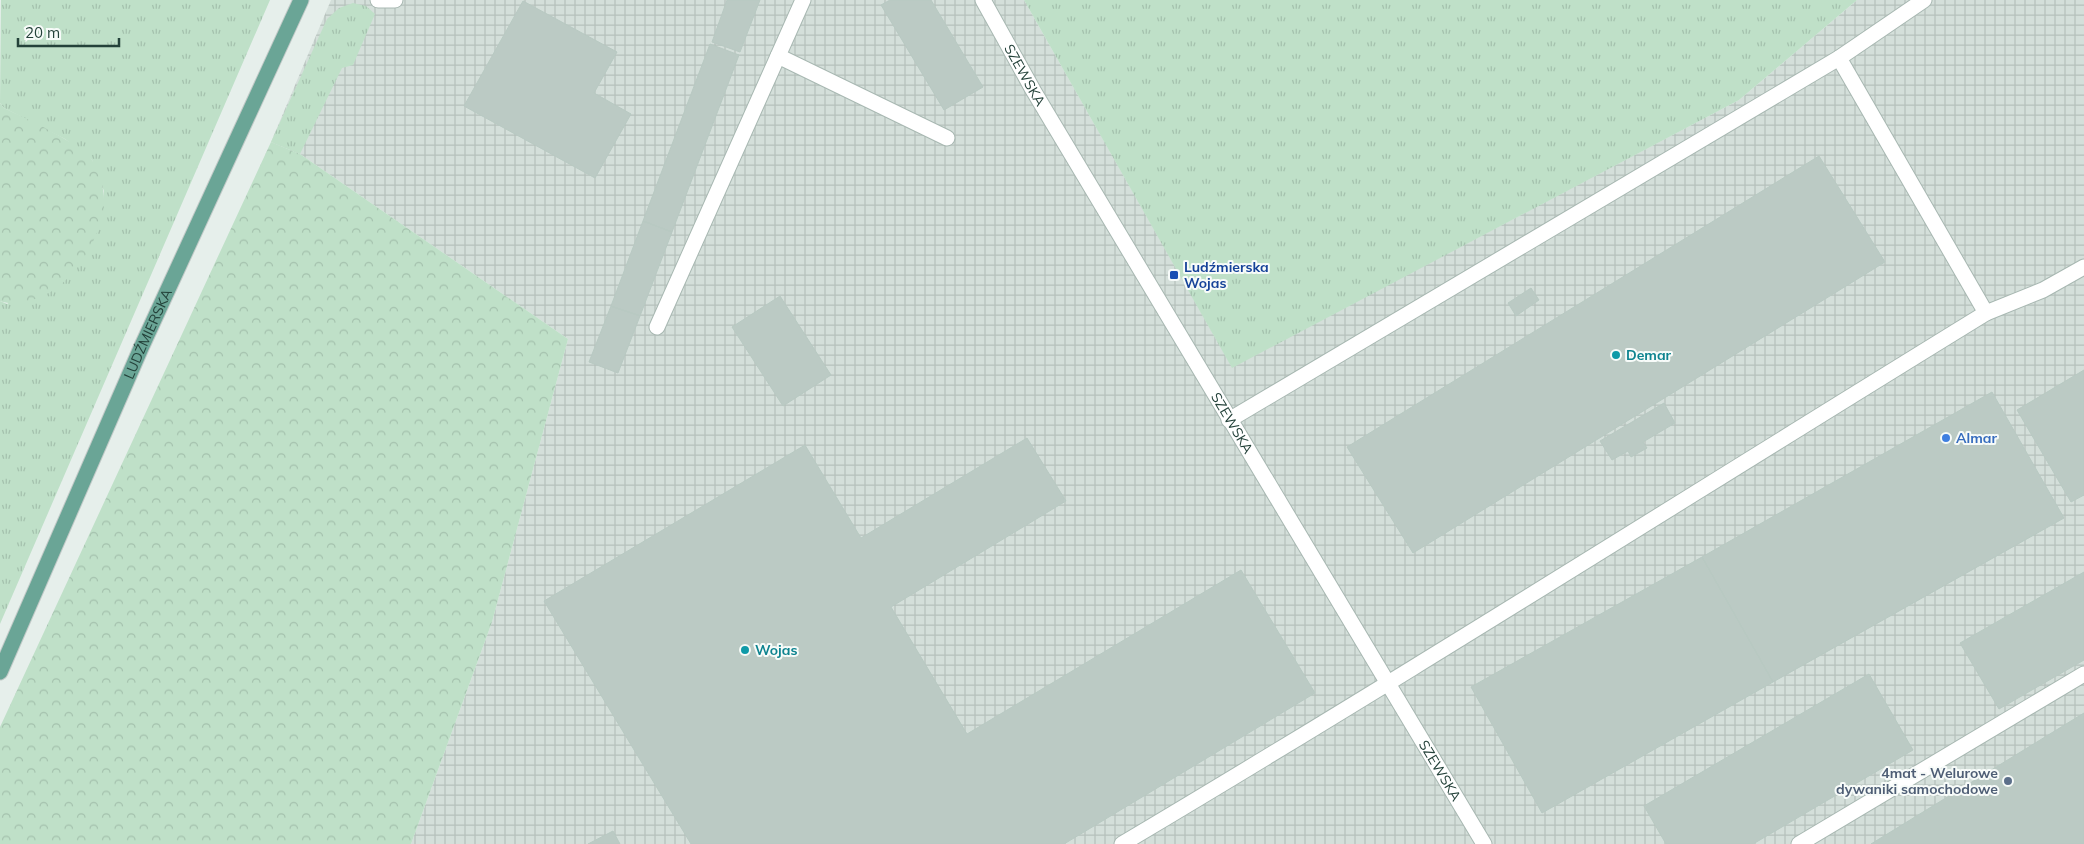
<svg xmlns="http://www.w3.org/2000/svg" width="2084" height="844" viewBox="0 0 2084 844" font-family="Mulish,sans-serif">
  <defs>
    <pattern id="industrial-grid" width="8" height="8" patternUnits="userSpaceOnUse" patternTransform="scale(1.25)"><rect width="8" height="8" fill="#d4dfda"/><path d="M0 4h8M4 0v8" fill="none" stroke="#b6c1bc"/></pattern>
    <pattern id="grass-tufts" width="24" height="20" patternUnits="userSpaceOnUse" patternTransform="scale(1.25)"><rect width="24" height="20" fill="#bfe0c8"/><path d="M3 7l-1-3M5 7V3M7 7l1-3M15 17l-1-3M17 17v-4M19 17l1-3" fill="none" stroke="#a4c1ad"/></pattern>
    <pattern id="forest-crowns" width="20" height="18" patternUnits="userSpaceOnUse" patternTransform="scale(1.25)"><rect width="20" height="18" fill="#bfe0c8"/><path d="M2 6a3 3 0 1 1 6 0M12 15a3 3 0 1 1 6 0" fill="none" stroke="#a4c1ad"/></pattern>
  </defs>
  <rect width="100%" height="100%" fill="#e6efeb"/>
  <path fill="url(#industrial-grid)" d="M331 0H1024L1232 367 1739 100 1857 0H2084V844H411L492 622 568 339 300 154 271 142Z"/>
  <path fill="url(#grass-tufts)" d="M1 0H270L0 624V301L7 304 92 242 102 217 104 191 92 160 65 139 4 108 0 103Z
    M1024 0H1857L1739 100 1232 368Z
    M353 3 366 6 375 14 353 65 342 68 300 154 271 142 327 19 339 8Z"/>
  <path fill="url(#forest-crowns)" d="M0 103 4 108C25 118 80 143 92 160 103 176 107 201 102 219 91 255 63 297 22 302 14 303 8 304 0 301Z
    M271 142 300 154 568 339 492 622 411 844H0V727Z"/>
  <path fill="#bbcac4" stroke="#b8c9c2" d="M727 0H760L740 52 712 42Z
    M890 0H931L983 87 944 110 881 5Z
    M523 1 617 52 594 93 631 114 595 178 464 106Z
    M710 44 739 55 672 232 643 221Z
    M1819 156 1885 262 1413 553 1347 447Z
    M643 221 672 232 640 316 611 306Z
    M1531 288 1539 300 1516 316 1508 303Z
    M780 296 831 375 783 406 732 327Z
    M611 306 640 316 618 373 589 362Z
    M2084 370V495L2071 502 2017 410Z
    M1992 392 2064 518 1773 682 1702 557Z
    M1664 403 1675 423 1643 442 1647 448 1631 457 1628 451 1612 460 1600 441Z
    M1027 438 1066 501 891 607 967 734 1241 570 1315 693 1064 844H691L544 601 805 445 861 538Z
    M1702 557 1773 682 1542 813 1471 687Z
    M2084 572V660L1999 709 1960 643Z
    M1869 674 1913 750 1753 844H1666L1644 806Z
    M2084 713V844H1871Z
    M613 831 620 844H588Z"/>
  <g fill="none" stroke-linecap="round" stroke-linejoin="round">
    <g stroke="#a8b8b2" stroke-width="17">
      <g id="minor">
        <path d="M378 0H395"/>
        <path id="s1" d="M983 0 1033 90 1484 844"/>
        <path d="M778 56 947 138"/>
        <path d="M1839 58 1986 313"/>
        <path d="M657 327 803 0"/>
        <path d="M1229 420 1839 58 1924 0"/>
        <path d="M1122 844C1413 671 1698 490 1986 313L2043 290 2084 267"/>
        <path d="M1799 844 2084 674"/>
      </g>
    </g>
    <g stroke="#c2cac8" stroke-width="17">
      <g id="major">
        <path id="s2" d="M0 672 141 348 301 0"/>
      </g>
    </g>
    <use href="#minor" stroke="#fff" stroke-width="15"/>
    <use href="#major" stroke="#6aa596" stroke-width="15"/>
  </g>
  <rect fill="#1a4fb4" stroke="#f7fbf9" stroke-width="2" x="1169" y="270" width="10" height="10" rx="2.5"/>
  <g fill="#0f9aa8" stroke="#f7fbf9" stroke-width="2">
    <circle cx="1616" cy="355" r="5"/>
    <circle cx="745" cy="650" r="5"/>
  </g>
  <circle fill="#3f7fe0" stroke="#f7fbf9" stroke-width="2" cx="1946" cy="438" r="5"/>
  <circle fill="#5c6f8a" stroke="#f7fbf9" stroke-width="2" cx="2008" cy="781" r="5"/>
  <g text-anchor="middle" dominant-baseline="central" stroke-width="4" stroke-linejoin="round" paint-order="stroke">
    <g font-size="14" fill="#24423a" stroke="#f7fbf9">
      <text stroke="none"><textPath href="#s1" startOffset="86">SZEWSKA</textPath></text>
      <text stroke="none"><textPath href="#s2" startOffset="369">LUDŹMIERSKA</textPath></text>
      <text stroke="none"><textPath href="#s1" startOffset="491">SZEWSKA</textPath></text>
      <text stroke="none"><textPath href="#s1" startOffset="896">SZEWSKA</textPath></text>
    </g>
    <g font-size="14" font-weight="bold" fill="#164399" stroke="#f7fbf9" text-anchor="start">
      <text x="1184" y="267">Ludźmierska<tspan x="1184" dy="16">Wojas</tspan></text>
    </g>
    <g font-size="14" font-weight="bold" fill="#0d838f" stroke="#f7fbf9" text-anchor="start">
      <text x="1626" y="355">Demar</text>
      <text x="755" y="650">Wojas</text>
    </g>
    <g font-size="14" font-weight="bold" fill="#366cbe" stroke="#f7fbf9" text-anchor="start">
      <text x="1956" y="438">Almar</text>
    </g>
    <g font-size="14" font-weight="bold" fill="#4e5e75" stroke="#f7fbf9" text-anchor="end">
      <text x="1998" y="773">4mat - Welurowe<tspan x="1998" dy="16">dywaniki samochodowe</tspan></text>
    </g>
  </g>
  <path d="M18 38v8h101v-8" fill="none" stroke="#24423a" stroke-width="2.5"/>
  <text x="25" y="38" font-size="15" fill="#24423a" stroke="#f7fbf9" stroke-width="4" paint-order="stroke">20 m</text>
</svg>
